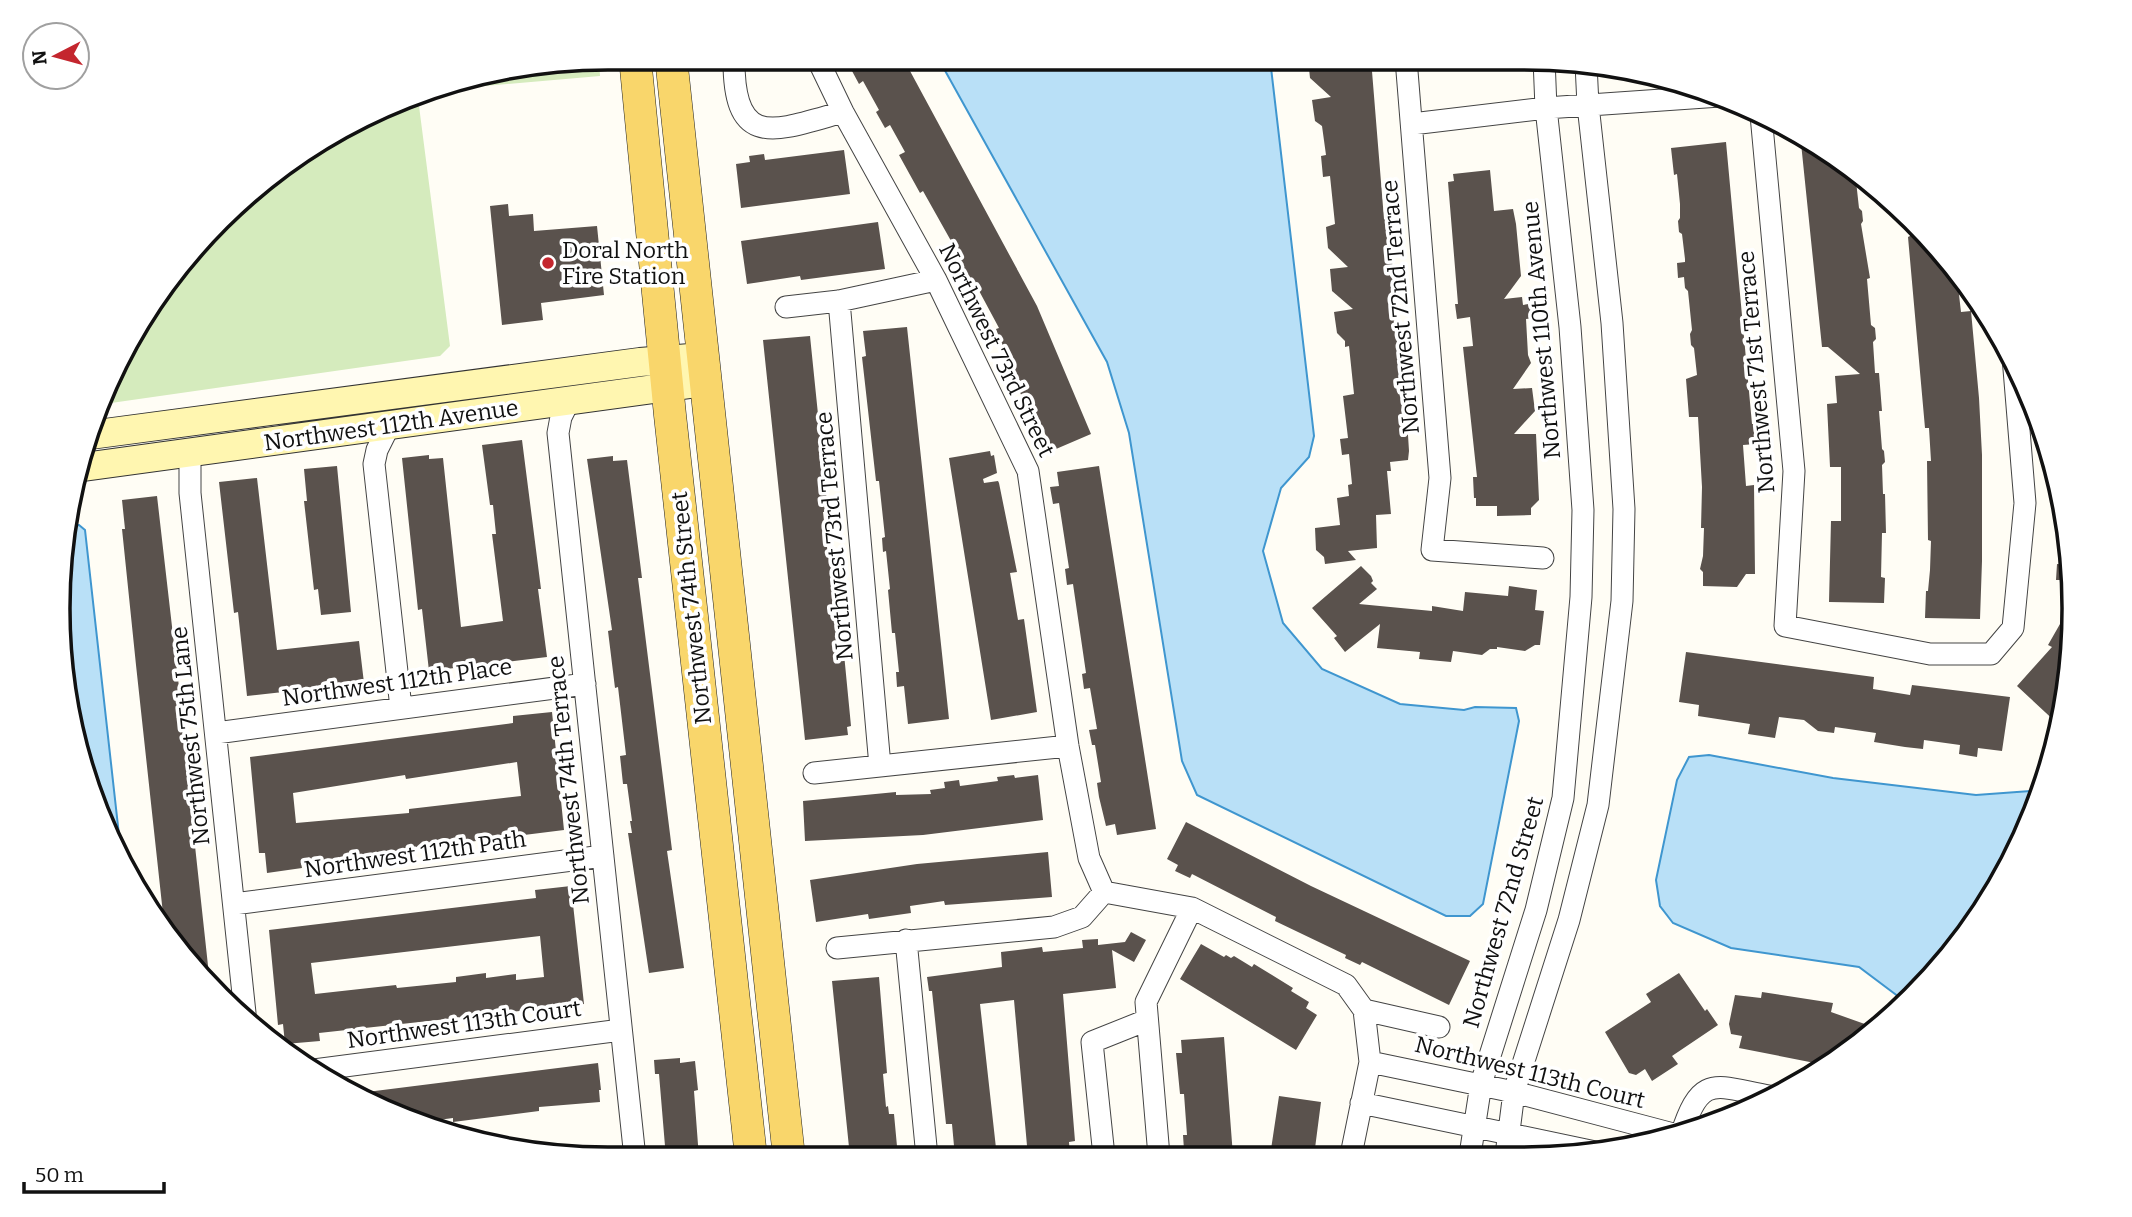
<svg xmlns="http://www.w3.org/2000/svg" width="2132" height="1217" viewBox="0 0 2132 1217" font-family="Bitter,serif">
  <rect width="100%" height="100%" fill="#fffdf5"/>
  <path fill="#d5ebbd" d="M599 59 600 76 428 91 419 106 450 346 440 356 104 404 151 302 274 171 432 87Z"/>
  <path fill="#b9e0f7" stroke="#3f96cf" stroke-width="2" d="M938 58 1270 59 1314 436 1309 457 1281 488 1263 551 1283 623 1322 669 1400 704 1464 710 1475 707 1516 708 1519 721 1483 904 1470 916H1446L1197 795 1182 761 1129 433 1107 362Z
    M79 525 85 530 121 853 100 819 59 644 71 526Z
    M1709 755 1833 778 1976 795 2043 790 2000 884 1913 998 1907 1003 1859 967 1731 948 1673 923 1660 906 1656 880 1677 780 1689 757Z"/>
  <path fill="#5a524d" fill-rule="evenodd" d="M845 58H903L1037 306 1091 434 1049 452 1044 442 1047 438 1032 404 1026 406 1019 390 996 329 999 328 977 287 973 289 959 265 951 250 955 248 923 191 920 193 899 155 905 152 890 125 885 128 876 112 879 110 863 81 859 84Z
    M1308 59H1371L1384 219H1387L1397 303 1399 323 1396 324V333L1402 388H1405L1409 451 1408 460 1390 462 1391 471H1387L1391 514 1376 515 1377 548 1348 551 1356 560 1325 564 1324 557 1316 550 1315 528 1340 525 1337 498 1349 496 1348 485 1352 484 1349 454 1342 455 1340 439 1348 438 1343 396 1354 394 1349 346 1345 347V341L1337 333 1334 312 1353 309 1332 291 1330 269 1348 267 1328 248 1326 227 1335 224 1330 176 1323 177 1321 156 1326 155 1322 126 1315 121 1312 100 1331 97 1310 78Z
    M1813 141 1855 172 1859 208 1862 211 1863 221 1861 224 1870 278 1867 279 1871 325 1875 328 1876 339 1873 342 1875 373H1879L1882 411H1879L1882 449 1884 451 1885 462 1882 465 1883 494H1885L1886 533H1882L1881 577 1885 578 1884 603 1829 602 1831 521H1841V467H1830L1827 404 1837 403 1835 376 1860 374 1828 347H1822L1801 143Z
    M1726 142 1752 424H1755L1756 444 1743 445 1746 486 1754 485 1755 574H1746L1737 587 1703 586V572L1700 569 1703 556 1704 528H1701L1702 487 1698 417H1689L1686 379 1697 375 1694 348 1691 345 1690 334 1692 330 1688 291 1685 288 1684 277 1678 278 1677 263 1685 262V259L1682 234 1679 232 1678 221 1680 218V204L1677 174 1674 175 1671 148Z
    M844 150 850 194 741 208 736 164 750 162 749 156 764 154 765 160Z
    M1490 170 1494 211 1513 209 1516 224 1521 276 1504 299 1522 297 1523 305 1534 303 1535 318 1526 319 1528 355 1531 363 1513 389 1532 388 1535 411 1514 434H1536L1539 500 1531 508V515L1497 516V506H1476V498H1474L1473 477H1477L1463 347 1473 346 1470 317 1457 319 1455 304H1458L1448 182 1454 181 1453 174Z
    M508 204 509 216 533 214 534 231 597 226 604 295 541 303 543 320 502 325 490 206Z
    M1909 218 1956 269 1961 312 1971 311 1979 398 1982 455V561L1980 619 1925 618 1926 591H1928L1930 570 1931 541 1928 540 1927 461H1931L1929 428H1925L1908 237 1910 236Z
    M878 222 885 269 801 280 800 276 747 284 741 241Z
    M907 327 949 719 908 724 904 686 897 687 896 672H899L895 633H892L888 590 890 589 886 551 883 552 882 538 885 537 879 481H876L862 357 866 356 863 331Z
    M810 336 828 512H823L827 547 829 561H835L851 726 847 727 848 735 805 740 763 340Z
    M522 440 541 589H538L547 657 429 671 422 609 418 610 402 458 429 455V459L443 458 461 627 503 621 492 534H496L493 505H490L482 445Z
    M990 451 991 456 994 455 997 473 983 479 984 483 998 481 999 483 1017 572 1010 573 1018 620 1024 619 1037 712 991 720 949 458Z
    M613 456V461L627 460 642 578H638L672 850 667 851 684 968 649 973 628 833H632L630 821H632L627 784H623L620 756 626 755 618 687 615 688 608 631 612 630 587 459Z
    M337 466 351 612 321 615 318 589 314 590 304 501H307L304 469Z
    M1099 466 1156 829 1117 835 1115 824 1106 826 1099 797 1097 783 1101 782 1095 745H1092L1089 730 1097 729 1090 688 1084 689 1082 674 1086 673 1073 584 1067 585 1065 569 1069 568 1059 503 1053 504 1050 487 1059 486 1057 472Z
    M257 478 277 650 359 641 364 683 247 696 238 612 234 613 219 482Z
    M157 496 193 809H191L210 984 194 971 164 923 136 665 122 529H125L122 500Z
    M2057 564 2072 565 2073 580H2056Z
    M1361 566 1371 576 1373 581 1371 583 1377 589 1359 604 1432 611V606L1463 611 1465 592 1508 596 1509 586 1537 590 1535 610 1544 611 1540 645H1535L1525 651 1497 647V649H1490L1482 655 1453 651 1451 662 1419 659 1420 652 1377 648 1380 624 1345 652 1334 638 1337 636 1312 608Z
    M2072 603 2069 681 2059 725 2017 686 2052 647 2048 645Z
    M1686 652 1874 677 1873 689 1910 695 1912 685 2010 697 2002 751 1978 748 1977 757 1959 754 1960 745 1924 740 1923 749 1905 747 1874 742 1876 733 1835 727 1834 733 1818 731 1804 720 1779 717 1775 738 1748 734 1750 724 1698 716 1699 705 1679 702Z
    M552 712 564 830 301 863 302 868 267 873 265 853H259L250 757 513 723V716ZM517 762 521 796 409 809V813L296 823 293 793 405 775 406 779Z
    M1014 775 1015 778 1038 775 1043 820 923 835 805 841 803 801 896 792V795L931 794 930 790 945 788 944 782 959 780 960 786 998 781 997 777Z
    M1186 822 1311 886 1470 961 1449 1005 1362 962 1360 965 1345 958 1346 955 1275 921 1276 917 1192 874 1190 878 1175 871 1178 865 1167 859Z
    M1048 852 1052 897 945 905 944 901 910 906 911 913 869 919 868 914 816 922 810 880 917 864Z
    M571 886 584 1004 319 1033 320 1041 285 1044 283 1024 278 1025 269 930 536 898 535 890ZM540 936 544 977 516 980V974L486 978V973L456 977V982L397 988 396 985 315 994 311 963Z
    M1131 932 1146 940 1134 962 1112 950 1116 988 1063 994 1075 1141 1069 1142 1070 1156 1028 1157 1014 1000 980 1004 997 1157H955L952 1124H946L932 991H929L927 977 1002 967 1001 952 1042 947 1043 952 1083 948 1082 940 1098 939V945L1125 942Z
    M1201 944 1224 957 1226 955 1231 958 1234 956 1252 967 1254 964 1293 988 1291 991 1309 1002 1306 1008 1317 1015 1296 1050 1180 979Z
    M1679 973 1705 1011 1707 1009 1718 1025 1672 1056 1678 1064 1652 1081 1645 1069 1636 1075 1629 1073 1605 1032 1651 1002 1646 994Z
    M879 977 887 1073 883 1074 886 1107 888 1106 889 1114H894L898 1157H850L832 981Z
    M1762 992 1833 1003 1831 1012 1876 1028 1830 1066 1739 1048 1742 1036 1731 1034 1729 1024 1735 995 1761 998Z
    M1224 1037 1233 1156H1189L1188 1149 1184 1150 1183 1135H1187L1184 1094H1180L1176 1053H1182L1181 1040Z
    M680 1058V1063L695 1061 698 1090 694 1091 699 1158H666L659 1074H655L654 1060Z
    M598 1063 601 1090H599L600 1102 539 1107V1111L453 1122V1118L416 1123 351 1094Z
    M1279 1096 1321 1102 1314 1156H1270Z"/>
  <g fill="none" stroke-linecap="round" stroke-linejoin="round">
    <g stroke="#444" stroke-width="23">
      <path id="street" d="M734 58C733 151 775 131 843 112
        M817 58 843 112 936 280 1028 471 1068 746 1089 858 1104 892
        M1406 59 1440 478 1432 550 1543 558
        M1761 115 1794 471 1785 626 1930 654H1991L2013 628 2025 503 2013 357
        M1412 124 1546 108 1720 96
        M839 301 880 766
        M786 307 839 301 936 280
        M570 399 561 417 558 433 635 1158
        M389 426 377 450 374 464 401 708
        M186 453 190 465V493L245 1013
        M216 733 585 684
        M814 773 1068 746
        M1104 892 1192 908 1346 985 1364 1010 1439 1027
        M234 904 603 856
        M906 940 927 1157
        M837 948 1054 927 1082 917 1104 892
        M1370 1062 1514 1092 1677 1135
        M314 1070 621 1030
        M1361 1103 1600 1153
        M1681 1135C1701 1073 1714 1086 1769 1096
        M1351 1155 1370 1062 1364 1010
        M1470 1155 1481 1084 1536 910 1563 798 1581 597 1583 510 1570 327 1546 108 1544 59
        M1506 1155 1514 1092 1569 920 1598 805 1622 601 1624 509 1612 323 1588 105 1586 64
        M1104 1156 1092 1042 1147 1020
        M1159 1156 1146 1002 1192 908"/>
    </g>
    <g stroke="#333" stroke-width="30">
      <path id="secondary" d="M90 435 640 362 703 357
        M76 468 705 382"/>
    </g>
    <g stroke="#222" stroke-width="33">
      <path id="primary" d="M635 58 670 415 751 1157
        M671 58 789 1157"/>
    </g>
    <use href="#street" stroke="#fff" stroke-width="21"/>
    <use href="#secondary" stroke="#fff6b0" stroke-width="28"/>
    <use href="#primary" stroke="#f9d66b" stroke-width="32"/>
  </g>
  <circle fill="#c4262e" stroke="#fff" stroke-width="2.5" cx="548" cy="263" r="7"/>
  <g text-anchor="middle" dominant-baseline="central" stroke-width="7" stroke-linejoin="round" paint-order="stroke">
    <g font-size="23" fill="#111" stroke="#fff" text-anchor="start">
      <text x="562" y="250">Doral North<tspan x="562" dy="26">Fire Station</tspan></text>
    </g>
    <g font-size="23" fill="#111" stroke="#fff">
      <text transform="translate(1400 307) rotate(-95)">Northwest 72nd Terrace</text>
      <text transform="translate(1541 330) rotate(-95)">Northwest 110th Avenue</text>
      <text transform="translate(997 350) rotate(64)">Northwest 73rd Street</text>
      <text transform="translate(1756 372) rotate(-95)">Northwest 71st Terrace</text>
      <text transform="translate(391 425) rotate(-8)">Northwest 112th Avenue</text>
      <text transform="translate(834 536) rotate(-95)">Northwest 73rd Terrace</text>
      <text transform="translate(691 608) rotate(-96)">Northwest 74th Street</text>
      <text transform="translate(397 682) rotate(-8)">Northwest 112th Place</text>
      <text transform="translate(190 736) rotate(-96)">Northwest 75th Lane</text>
      <text transform="translate(568 780) rotate(-96)">Northwest 74th Terrace</text>
      <text transform="translate(415 854) rotate(-8)">Northwest 112th Path</text>
      <text transform="translate(1503 912) rotate(-74)">Northwest 72nd Street</text>
      <text transform="translate(464 1024) rotate(-8)">Northwest 113th Court</text>
      <text transform="translate(1530 1072) rotate(14)">Northwest 113th Court</text>
    </g>
  </g>
  <path d="M0 0H2132V1217H0ZM608 70H1524A538 538 0 0 1 2062 608V609A538 538 0 0 1 1524 1147H608A538 538 0 0 1 70 609V608A538 538 0 0 1 608 70Z" fill="#fff" fill-rule="evenodd"/>
  <path fill="none" stroke="#111" stroke-width="3.5" d="M608 70H1524A538 538 0 0 1 2062 608V609A538 538 0 0 1 1524 1147H608A538 538 0 0 1 70 609V608A538 538 0 0 1 608 70Z"/>
  <g transform="translate(56 56) rotate(264)"><circle r="33" fill="#ffffff" stroke="#a0a0a0" stroke-width="2"/>
  <path d="M0-5L12 26L0 18L-12 26Z" fill="#c4262e"/>
  <text y="-10" font-size="19" font-weight="bold" text-anchor="middle" fill="#111111">N</text>
  </g>
  <path d="M24 1182v10h140v-10" fill="none" stroke="#111111" stroke-width="3.5"/>
  <text x="35" y="1182" font-size="21" fill="#111111" stroke="#ffffff" stroke-width="5" paint-order="stroke">50 m</text>
</svg>
